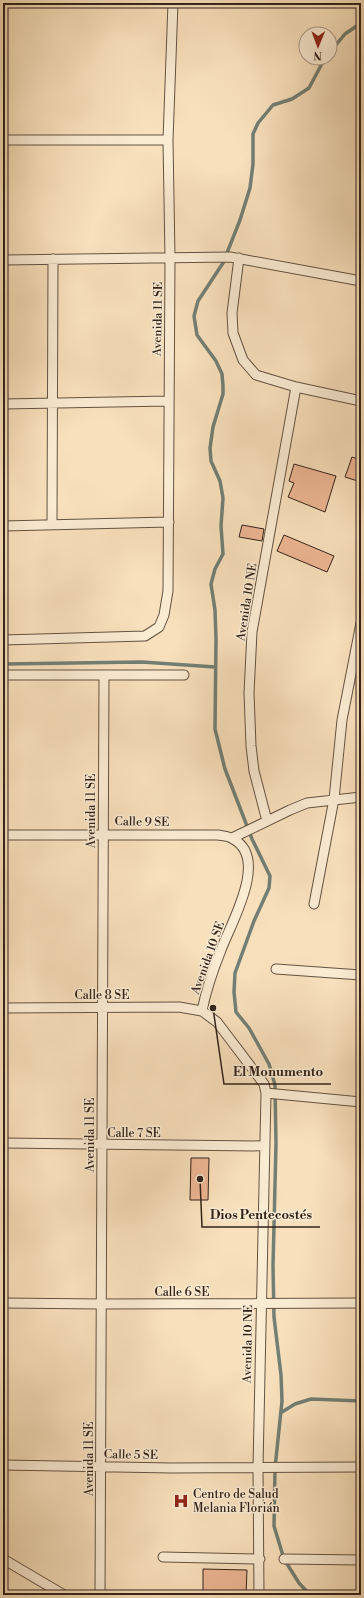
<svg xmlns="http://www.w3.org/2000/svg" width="364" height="1598" viewBox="0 0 364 1598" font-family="'Libre Bodoni',serif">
  <rect width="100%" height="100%" fill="#f8e0bc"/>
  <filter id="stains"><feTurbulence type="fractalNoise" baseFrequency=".005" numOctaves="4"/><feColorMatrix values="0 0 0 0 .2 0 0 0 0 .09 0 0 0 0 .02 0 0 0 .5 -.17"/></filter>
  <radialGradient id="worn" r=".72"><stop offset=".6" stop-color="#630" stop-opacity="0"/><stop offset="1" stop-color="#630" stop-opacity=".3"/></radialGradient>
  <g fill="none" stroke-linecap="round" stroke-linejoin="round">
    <path stroke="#727f75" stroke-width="3.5" d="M330 52 345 34 361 23
      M3 664 142 662 215 667
      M282 1412 295 1404 311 1399 361 1401
      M310 1595 299 1583 284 1559 274 1526 275 1468 282 1401 281 1375 274 1317 273 1266 276 1144 275 1085 269 1064 249 1028 236 1012 234 992 235 973 254 921 269 888 270 876 252 839 225 769 215 729 216 639 215 610 211 584 215 569 223 554 221 526 223 498 220 481 211 461 210 448 213 427 223 394V386L222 374 216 361 197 335 194 316 198 301 223 263 240 220 250 188 253 164V134L258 123 273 105 292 99 309 88 325 58"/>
  </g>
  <path fill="#edb593" stroke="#32221a" d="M352 457 361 460V482L345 477Z
    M294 464 336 476 325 512 288 497 294 483 289 481Z
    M242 525 264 529 262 541 239 537Z
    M284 535 334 556 327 572 277 551Z
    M191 1158H209L208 1200H190Z
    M203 1569 247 1570 246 1595H203Z"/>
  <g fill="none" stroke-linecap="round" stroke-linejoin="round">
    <g stroke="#645242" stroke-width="11">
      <path id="minor" d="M3 140H168
        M239 258 232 313 233 333 243 360 256 375 296 387 361 401
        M3 260 230 257 361 281
        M3 404 169 401
        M52 524 53 259
        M3 526 169 522
        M3 640 145 636 159 627 164 615 168 591 170 258 168 140 173 3
        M3 675H184
        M267 821 254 771 251 746 249 693 252 632 296 387
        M3 835H218C223 836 229 836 233 839 270 858 230 925 221 950 213 970 206 990 202 1011
        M232 838 290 810 307 803 361 797
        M314 904 334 799 342 720 361 623
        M276 969 361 975
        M3 1008 179 1007 202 1011 217 1022 264 1084 266 1093 258 1467 259 1595
        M266 1093 361 1102
        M3 1143 265 1146
        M3 1303 101 1304 361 1303
        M3 1465 172 1468 361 1467
        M163 1557 260 1559
        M3 1559 64 1595
        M284 1559 361 1560
        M100 1595 104 675"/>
    </g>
    <use href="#minor" stroke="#faebd3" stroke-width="9"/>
  </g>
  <defs>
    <g id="hospital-bare" transform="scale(1.2)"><path d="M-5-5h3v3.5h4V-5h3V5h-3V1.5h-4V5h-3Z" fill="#8f2418" stroke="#faebd3" stroke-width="2.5" paint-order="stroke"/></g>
  </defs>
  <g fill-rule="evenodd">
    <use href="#hospital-bare" x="181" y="1501"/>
  </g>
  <g text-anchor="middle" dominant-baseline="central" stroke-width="3" stroke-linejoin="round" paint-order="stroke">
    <g font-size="12" fill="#32221a" stroke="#faebd3">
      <text transform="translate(158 319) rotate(-89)">Avenida 11 SE</text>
      <text transform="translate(247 602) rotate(-81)">Avenida 10 NE</text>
      <text transform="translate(91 811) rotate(-90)">Avenida 11 SE</text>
      <text transform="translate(142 822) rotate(1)">Calle 9 SE</text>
      <text transform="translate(208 958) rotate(-70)">Avenida 10 SE</text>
      <text x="102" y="995">Calle 8 SE</text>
      <text x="134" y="1133">Calle 7 SE</text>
      <text transform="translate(90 1135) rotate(-90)">Avenida 11 SE</text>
      <text x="182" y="1292">Calle 6 SE</text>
      <text transform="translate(248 1344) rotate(-89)">Avenida 10 NE</text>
      <text transform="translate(131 1455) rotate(1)">Calle 5 SE</text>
      <text transform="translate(89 1459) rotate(-90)">Avenida 11 SE</text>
    </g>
    <g font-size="12" fill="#32221a" stroke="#faebd3" text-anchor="start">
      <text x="193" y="1494">Centro de Salud<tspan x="193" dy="14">Melania Florián</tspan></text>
    </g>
  </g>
  <path fill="none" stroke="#32221a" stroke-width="1.5" d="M213 1008L224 1084H331M200 1179L202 1227H320"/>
  <g fill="#32221a" stroke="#faebd3" stroke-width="1.5">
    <circle cx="213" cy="1008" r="4"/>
    <circle cx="200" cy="1179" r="4"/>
  </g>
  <g font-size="13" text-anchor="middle" font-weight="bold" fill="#32221a" stroke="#faebd3" stroke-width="3" stroke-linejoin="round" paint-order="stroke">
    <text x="278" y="1076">El Monumento</text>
    <text x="261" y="1219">Dios Pentecostés</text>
  </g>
  <rect width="364" height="1598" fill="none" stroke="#f8e0bc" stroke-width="16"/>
  <rect x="4" y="4" width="356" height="1590" fill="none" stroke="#32221a" stroke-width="2"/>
  <rect x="8" y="8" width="348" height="1582" fill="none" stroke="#32221a"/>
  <g transform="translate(318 46) rotate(181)"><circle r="19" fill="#faebd3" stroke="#aa9b89"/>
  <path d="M0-3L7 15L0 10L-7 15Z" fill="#8f2418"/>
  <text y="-6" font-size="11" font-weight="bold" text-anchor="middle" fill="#32221a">N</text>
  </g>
  <rect width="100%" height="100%" filter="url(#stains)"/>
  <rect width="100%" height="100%" fill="url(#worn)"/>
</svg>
